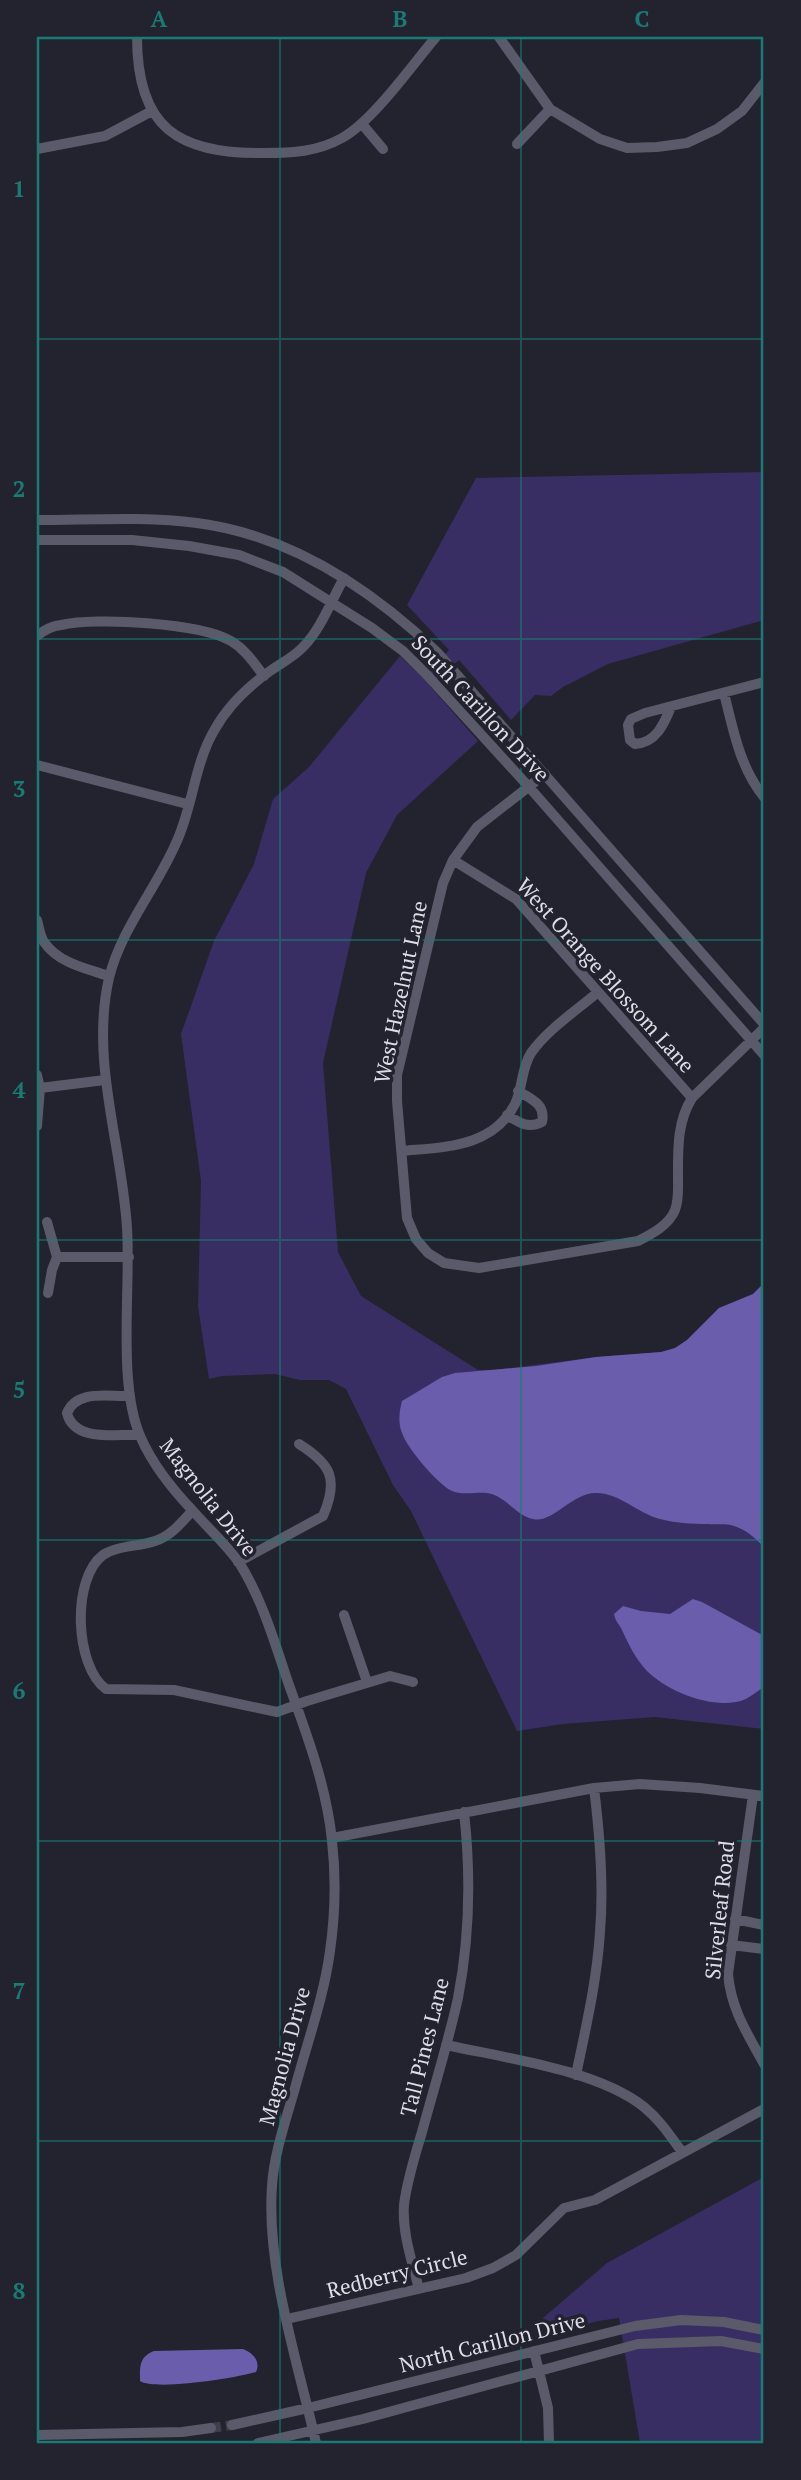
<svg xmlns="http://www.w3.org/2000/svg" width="801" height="2480" viewBox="0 0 801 2480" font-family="'PT Serif',serif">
  <rect width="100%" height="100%" fill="#23222f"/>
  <path fill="#382e63" d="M764 472V620L608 664 563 687 551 696 535 695 511 720 459 660 430 686 478 741 397 815 366 873 323 1063 338 1252 361 1296 478 1370H494L596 1357 661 1352 675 1348 687 1340 719 1308 753 1294 764 1283V1729L655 1717 563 1724 517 1731 411 1511 393 1485 346 1389 329 1380H300L275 1374 222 1376 209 1379 198 1306 201 1181 181 1034 214 941 254 864 273 799 309 767 400 656 423 678 449 650 407 605 476 478Z
    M764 2177V2443H640L619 2318 598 2321 546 2335 543 2318 607 2263Z"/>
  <path fill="#6a5dac" d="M764 1283V1547C755 1538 747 1530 734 1526 725 1523 717 1525 708 1524 692 1524 674 1523 660 1519 637 1513 620 1493 596 1493 573 1492 552 1524 533 1519 518 1516 507 1499 492 1494 479 1490 464 1497 450 1490 436 1482 407 1448 402 1433 398 1423 399 1412 402 1401L442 1377 455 1373 536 1366 596 1357 661 1352 675 1348 687 1340 719 1308 753 1294Z
    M693 1599 702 1602 764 1636V1687C756 1692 746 1701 736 1702 706 1707 667 1691 646 1670 635 1658 628 1643 621 1628 618 1623 615 1620 614 1614L623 1606 641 1611 670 1614Z
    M243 2349C253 2353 261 2361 256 2372 236 2378 155 2391 140 2381 140 2366 139 2357 154 2351Z"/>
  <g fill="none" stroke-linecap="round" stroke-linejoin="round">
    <path stroke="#3f3e4b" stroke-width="10" stroke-dasharray="10 5" stroke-linecap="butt" d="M211 2428 232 2425"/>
    <path stroke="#5b5a6a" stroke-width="10" d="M137 37C137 128 178 154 264 153 292 153 317 152 342 138 373 121 412 65 436 37
      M499 37 550 109 600 139 627 148 657 147 687 143 717 129 742 111 764 83
      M362 124 383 149
      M517 144 550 109
      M37 149 105 136 152 111
      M37 520C90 520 144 516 197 523 290 535 371 589 437 652L764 1024
      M37 540H132L189 546 239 555 283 572 372 628 403 651 427 675 529 787 764 1055
      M37 636C43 631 52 626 61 625 97 617 200 623 231 641 245 649 254 663 264 676
      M724 693C733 729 740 768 764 797
      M671 707C664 724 656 743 635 744L630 740 628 725 631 719 645 713 764 682
      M37 765 187 804
      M545 774 477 827 453 860 443 883 397 1075V1101L407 1218 416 1239 428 1253 444 1263 479 1268 638 1241C652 1234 669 1225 675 1210 679 1200 678 1187 678 1177 678 1149 677 1122 692 1098L764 1028
      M453 860 516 899 692 1098
      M37 920C39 927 40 936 44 942 58 963 87 969 109 976
      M37 1075 40 1088 37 1126
      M40 1088 105 1080
      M507 1115C520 1123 528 1129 542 1122 546 1104 531 1099 518 1091
      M402 1151C443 1147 493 1148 515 1104 523 1087 521 1069 531 1053 548 1029 576 1011 598 992
      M47 1222 57 1257 52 1270 48 1293
      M57 1257H129
      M130 1396C108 1397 77 1389 67 1413 74 1442 115 1434 139 1435
      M192 1511C181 1523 171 1536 155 1541 139 1547 118 1545 103 1555 71 1579 75 1667 106 1689L174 1690 277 1712 307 1701 390 1676 413 1682
      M238 1562 323 1516C339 1479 331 1464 299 1444
      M344 1615 367 1682
      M753 1795 728 1974C731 2009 747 2033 764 2064
      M332 1838 594 1788 640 1784 700 1788 764 1796
      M735 1919 764 1925
      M731 1945 764 1949
      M446 2045C505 2058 598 2070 644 2107 660 2120 671 2137 682 2152
      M576 2075C586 2027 597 1980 600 1932 604 1884 600 1836 594 1788
      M419 2289C412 2261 402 2233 404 2205 407 2180 415 2156 422 2132 434 2088 448 2043 458 1998 470 1936 471 1875 464 1812
      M287 2319 466 2278 493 2268 516 2255 564 2208 595 2200 764 2109
      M534 2351 548 2408 549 2443
      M232 2425 308 2408 635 2326 681 2320 724 2322 764 2330
      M37 2435 182 2432 211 2428
      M258 2443 363 2419 638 2344 721 2341 764 2349
      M316 2443C298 2362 266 2269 272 2186 274 2153 286 2120 295 2088 307 2043 324 1997 330 1951 335 1916 336 1876 332 1841 327 1788 307 1735 289 1685 275 1644 263 1601 240 1564 227 1545 209 1529 193 1511 173 1490 153 1465 141 1438 117 1385 131 1288 127 1228 122 1145 90 1061 109 978 121 929 156 889 176 843 193 807 194 764 215 729 228 706 249 686 270 671 281 663 294 657 303 647 321 629 331 601 344 578"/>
  </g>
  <path fill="none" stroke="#197b74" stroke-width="2" stroke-opacity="0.55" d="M280 37V2443M521 37V2443M37 339H764M37 639H764M37 940H764M37 1240H764M37 1540H764M37 1841H764M37 2141H764"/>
  <g text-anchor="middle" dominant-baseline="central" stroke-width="7" stroke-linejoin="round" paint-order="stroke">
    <g font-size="21" fill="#dedde7" stroke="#23222f">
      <text transform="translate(481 708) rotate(47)">South Carillon Drive</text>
      <text transform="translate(606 975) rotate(48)">West Orange Blossom Lane</text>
      <text transform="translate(400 992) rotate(-78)">West Hazelnut Lane</text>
      <text transform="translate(209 1497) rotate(52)">Magnolia Drive</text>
      <text transform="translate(719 1910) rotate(-84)">Silverleaf Road</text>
      <text transform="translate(424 2047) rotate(-76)">Tall Pines Lane</text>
      <text transform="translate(284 2056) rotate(-75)">Magnolia Drive</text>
      <text transform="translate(397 2273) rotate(-14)">Redberry Circle</text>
      <text transform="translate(492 2342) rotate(-14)">North Carillon Drive</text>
    </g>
  </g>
  <rect width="801" height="2480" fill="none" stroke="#23222f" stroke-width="77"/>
  <rect x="38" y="38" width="724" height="2404" fill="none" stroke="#197b74" stroke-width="2.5"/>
  <g font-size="23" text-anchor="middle" font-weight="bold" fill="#197b74">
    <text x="159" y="27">A</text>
    <text x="400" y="27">B</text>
    <text x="642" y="27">C</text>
    <text x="19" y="197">1</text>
    <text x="19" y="497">2</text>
    <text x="19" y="797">3</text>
    <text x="19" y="1098">4</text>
    <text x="19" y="1398">5</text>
    <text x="19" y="1699">6</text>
    <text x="19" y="1999">7</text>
    <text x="19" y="2299">8</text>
  </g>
</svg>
